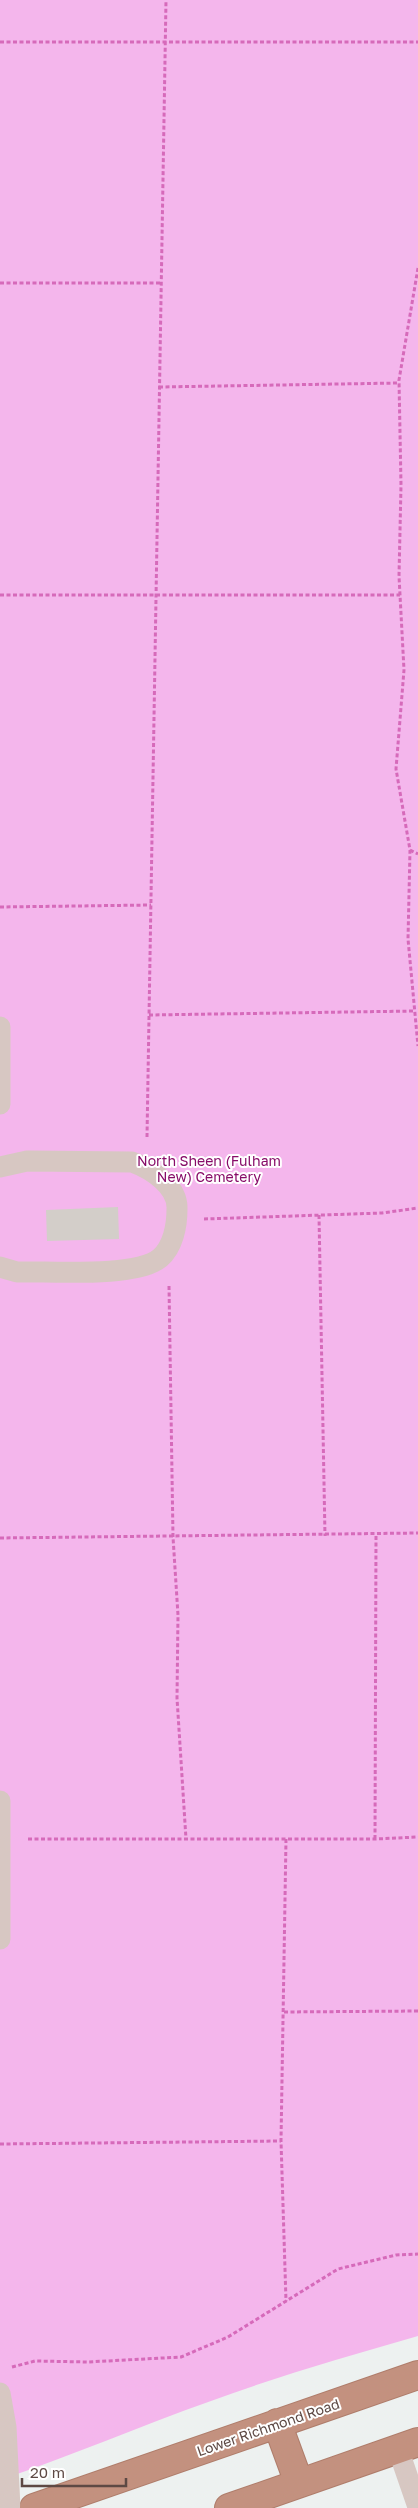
<svg xmlns="http://www.w3.org/2000/svg" width="418" height="2508" viewBox="0 0 418 2508" font-family="'Golos Text',sans-serif">
  <rect width="100%" height="100%" fill="#edf1f0"/>
  <path fill="#f4b6ec" d="M0 0H418V2336C348 2356 279 2376 211 2401 140 2426 71 2456 0 2480Z"/>
  <path fill="#d3cec9" d="M118 1207 119 1239 47 1241 46 1210Z"/>
  <g fill="none" stroke-linecap="round" stroke-linejoin="round">
    <g stroke="#af7d6b" stroke-width="30">
      <path id="highway" d="M277 2423 299 2483
        M34 2508 418 2375
        M229 2508 418 2442"/>
    </g>
    <path stroke="#d66aba" stroke-width="3" stroke-dasharray="4 2.5" stroke-linecap="butt" d="M0 42H418
      M418 268 399 380 401 485 399 576 404 670 396 769 410 850 408 939 418 1046
      M0 283H161
      M159 387 399 383
      M0 595H400
      M410 850 418 854
      M0 907 151 905
      M149 1015 415 1011
      M147 1137 166 0
      M319 1215 325 1536
      M204 1219 382 1213 418 1208
      M169 1286 173 1537 178 1615 177 1698 186 1839
      M0 1538 418 1533
      M28 1839H375L418 1837
      M286 1839 281 2141 286 2301
      M375 1839 376 1535
      M284 2012 418 2011
      M0 2144 281 2141
      M12 2367 35 2361 88 2362 181 2357 228 2337 338 2269 396 2255 418 2254"/>
    <path stroke="#d7c7c2" stroke-width="21" d="M0 1027V1104
      M0 1167 27 1161 132 1162C151 1169 178 1186 177 1209 177 1226 173 1247 160 1258 136 1278 49 1271 17 1272L0 1267
      M0 1801V1939
      M0 2393 6 2427 10 2508
      M398 2449 418 2507"/>
    <use href="#highway" stroke="#c3917f" stroke-width="28"/>
  </g>
  <g text-anchor="middle" dominant-baseline="central" stroke-width="4" stroke-linejoin="round" paint-order="stroke">
    <g font-size="14" fill="#870c68" stroke="#fff">
      <text x="209" y="1160">North Sheen (Fulham<tspan x="209" dy="16">New) Cemetery</tspan></text>
    </g>
    <g font-size="14" fill="#5d4944" stroke="#fff">
      <text transform="translate(268 2427) rotate(-19)">Lower Richmond Road</text>
    </g>
  </g>
  <path d="M22 2478v8h104v-8" fill="none" stroke="#5d4944" stroke-width="2.5"/>
  <text x="30" y="2478" font-size="15" fill="#5d4944" stroke="#ffffff" stroke-width="4" paint-order="stroke">20 m</text>
</svg>
